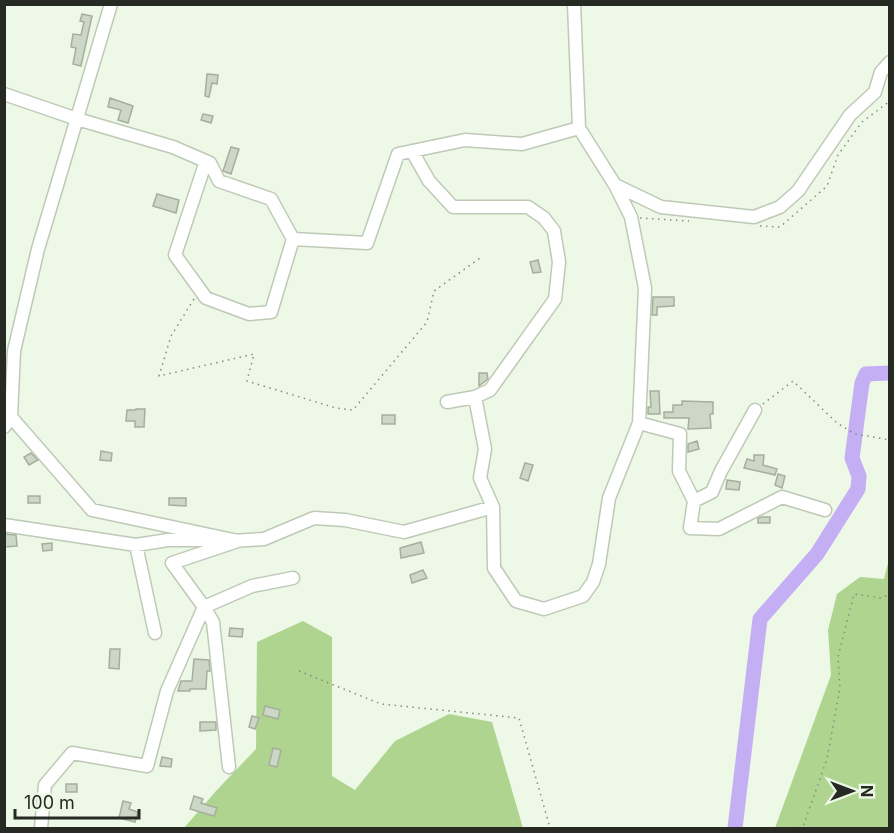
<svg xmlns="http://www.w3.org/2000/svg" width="894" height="833" viewBox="0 0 894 833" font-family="Inter,sans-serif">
  <rect width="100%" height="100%" fill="#edf8e6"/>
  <path fill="#aed490" d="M889 559V828H775L831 675 828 630 837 594 860 577 884 579Z
    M303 621 332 637V776L355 790 395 741 449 714 492 722 523 828H184L216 791 256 749 257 642Z"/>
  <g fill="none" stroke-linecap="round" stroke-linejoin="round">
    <path stroke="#c4aef4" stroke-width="15" d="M735 828 760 619 817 554 858 489 859 476 852 458 862 383 866 374 890 373"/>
  </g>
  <path fill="#ccd7c5" stroke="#a5af9e" stroke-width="1.5" d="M82 14 92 16 81 66 73 64 76 48 71 47 73 34 81 35 84 22 80 21Z
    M207 74 218 75 217 84 212 83 209 97 205 96Z
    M110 98 133 106 128 123 118 120 121 110 108 107Z
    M203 114 213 116 211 123 201 120Z
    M231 147 239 149 231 174 223 171Z
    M157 194 179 200 176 213 153 206Z
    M538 260 541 272 533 273 530 262Z
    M653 297H674V306L657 307V315H652Z
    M479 373H487L488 379 479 386Z
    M650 391H659L660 414H648V407H651Z
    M682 401 713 402V414H710L711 428 688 429 689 418H664V412H673V405H682Z
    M136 409H145L144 427H135V421H126L127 410H136Z
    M382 415H395V424H382Z
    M697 441 699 449 688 452V444Z
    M101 451 112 453 111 461 100 460Z
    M31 453 38 460 29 465 24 457Z
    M754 455H764L763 465 777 469 775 475 744 468 747 459 754 461Z
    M525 463 533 465 528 481 520 478Z
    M778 474 785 476 782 488 775 485Z
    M727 480 740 482 739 490 726 489Z
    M28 496H40V503H28Z
    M169 498H186V506L169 505Z
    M762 517H770V523H758V518Z
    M4 534 16 535 17 546 4 547Z
    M421 542 424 553 401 558 400 548Z
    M52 543V550L43 551 42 544Z
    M423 570 427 578 412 583 410 575Z
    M230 628 243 629 242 637 229 636Z
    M110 649H120L119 669 109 668Z
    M194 659 209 660 210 671H207L206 689H190V691H178L181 681H192Z
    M265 706 280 710 278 719 263 715Z
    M252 716 259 718 255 729 249 727Z
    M200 722H216V730L200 731Z
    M273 748 281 750 277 767 269 765Z
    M162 757 172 759 171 767 160 766Z
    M66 784H77V792H66Z
    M194 796 203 799 201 803 217 808 214 816 190 809Z
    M123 801 131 803 129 809 138 812 135 822 119 818Z"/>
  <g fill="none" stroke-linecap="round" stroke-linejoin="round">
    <g stroke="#bfc9b8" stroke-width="15">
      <path id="minor" d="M574 4 579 128
        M4 94 77 119 173 147 210 163 219 181 271 199 293 239 367 243 398 154 465 140 522 144 579 128 615 185 661 207 754 217 780 207 798 191 850 115 875 92 881 72 890 62
        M412 151 429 181 453 207H528L544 218 554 231 559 262 555 299 490 390 475 397
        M206 161 175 255 206 298 249 314 271 312 293 239
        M615 185 631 217 645 288 639 423
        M4 413 11 417 92 510 238 541 172 563 204 607 167 691 147 766 72 753 45 785 41 828
        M4 427 11 417 14 351 38 249 111 4
        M694 501 690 528 719 529 782 497 825 510
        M493 507 494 568 516 601 544 609 583 596 593 582 599 564 609 498 639 423 680 434 679 471 694 501 712 492 721 471 755 410
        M4 525 136 545 168 540H211
        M232 541 264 539 314 518 345 520 404 532 493 507 480 478 485 449 475 397 447 402
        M136 545 155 633
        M229 767 213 622 204 607 252 586 293 578"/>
    </g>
    <path stroke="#848c80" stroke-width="1.5" stroke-dasharray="1.5 4.5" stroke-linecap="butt" d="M640 218 689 221
      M760 226 780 227 827 186 838 155 862 122 890 101
      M194 299 171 336 159 376 254 354 247 381 336 408 353 410 427 322 434 291 480 258
      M763 404 793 381 837 423 855 434 890 440
      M299 671 381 704 519 718 550 828
      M798 828 804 824 827 759 840 688 838 657 854 594 881 598 890 594"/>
    <use href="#minor" stroke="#fff" stroke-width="12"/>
  </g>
  <rect width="894" height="833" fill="none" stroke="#262a23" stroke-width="12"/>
  <g transform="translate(852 791) rotate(90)" stroke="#edf8e6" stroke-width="4.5" paint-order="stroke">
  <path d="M0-4.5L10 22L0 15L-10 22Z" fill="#262a23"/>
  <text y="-9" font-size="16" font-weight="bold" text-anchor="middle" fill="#262a23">N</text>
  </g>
  <path d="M15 809v9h124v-9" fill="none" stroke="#262a23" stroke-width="3"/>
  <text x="24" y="809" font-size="18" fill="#262a23" stroke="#edf8e6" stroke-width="4.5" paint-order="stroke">100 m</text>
</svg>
